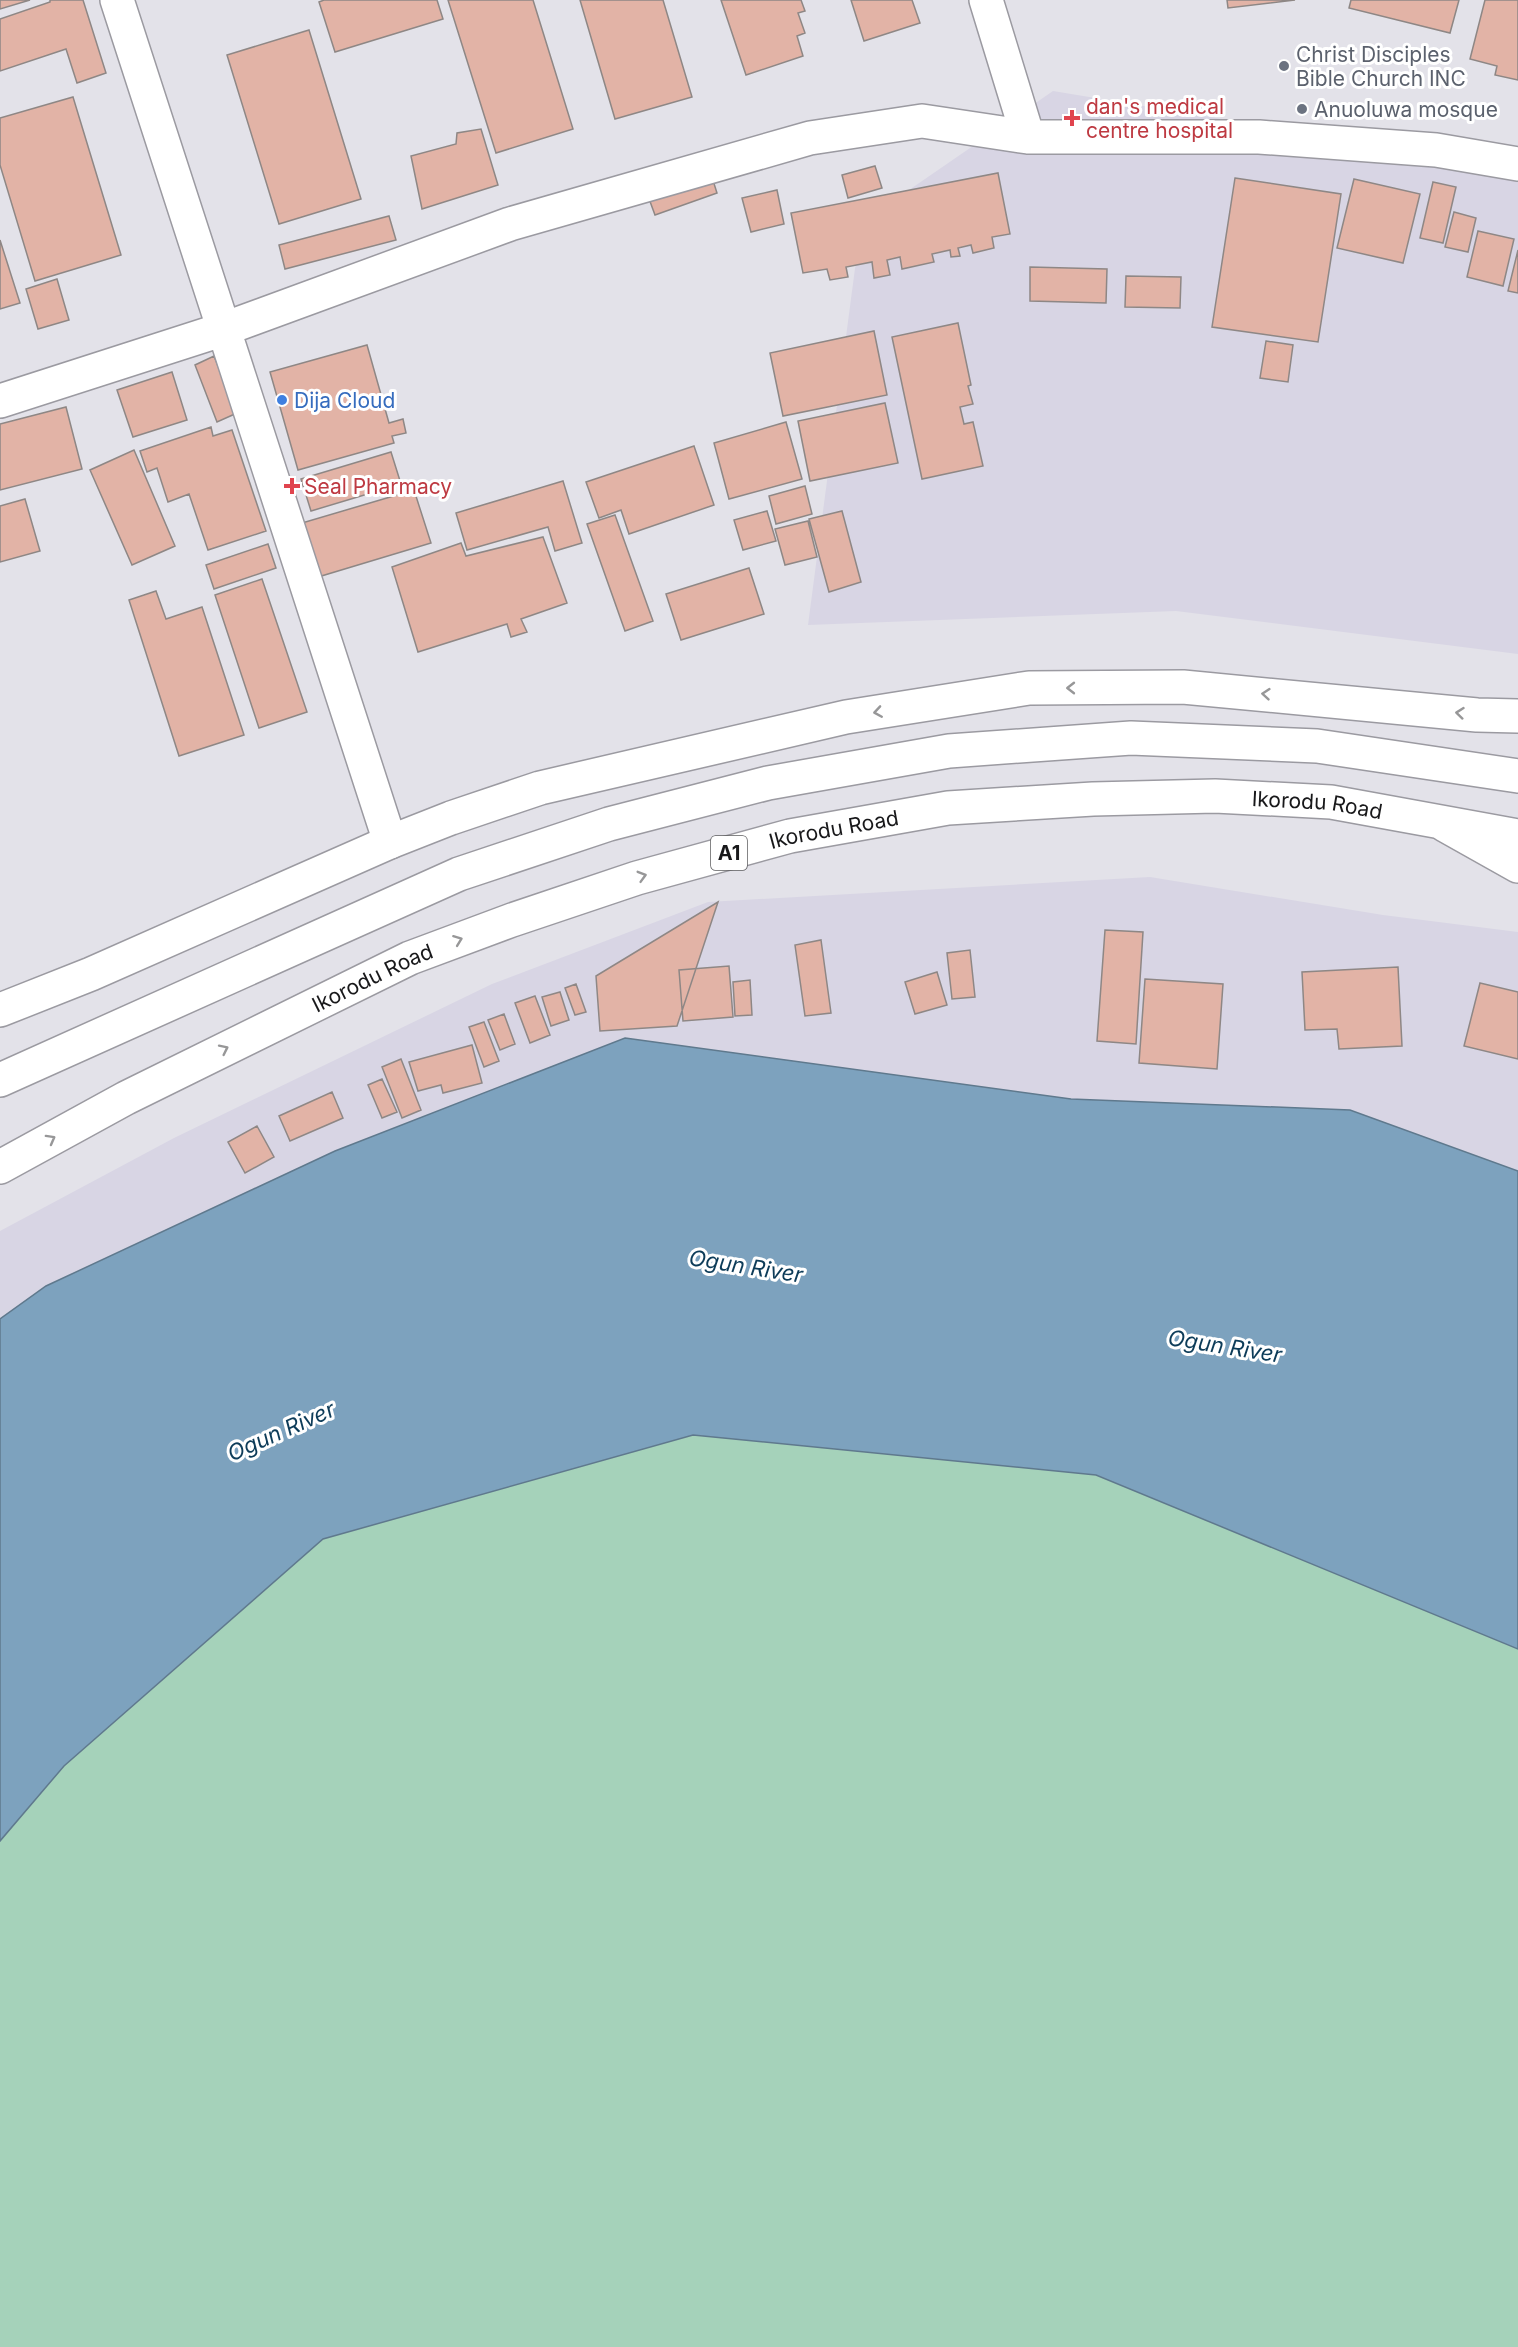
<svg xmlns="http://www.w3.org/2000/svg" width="1518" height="2347" viewBox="0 0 1518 2347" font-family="Inter,sans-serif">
  <rect width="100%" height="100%" fill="#e3e2e9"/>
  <path fill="#d8d5e4" d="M1053 91 1518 168V654L1176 611 808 625 861 223Z
    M1150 877 1383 915 1518 932V1171L1350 1110 1071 1099 335 1151 46 1286 0 1319V1231L174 1138 492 984 708 902Z"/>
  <path fill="#a5d2ba" d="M693 1435 1096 1475 1518 1649V2347H0V1841L64 1766 323 1539Z"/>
  <path fill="#7da2be" stroke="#5f798d" stroke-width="1.5" d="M625 1038 1071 1099 1350 1110 1518 1171V1649L1096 1475 693 1435 323 1539 64 1766 0 1841V1319L46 1286 335 1151Z"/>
  <path fill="#e2b3a6" stroke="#8e8785" stroke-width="1.5" d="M0 0H30L0 9Z
    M50 0H83L106 73 77 83 66 49 0 71V19L50 2Z
    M324 0H437L443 19 335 52 319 2Z
    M448 0H533L573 129 496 153Z
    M580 0H663L692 97 615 119Z
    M721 0H801L805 11 798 13 805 33 797 36 803 56 746 75Z
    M851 0H912L920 23 864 41Z
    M1227 0H1295L1228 8Z
    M1351 0H1459L1450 33 1349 8Z
    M1485 0H1518V80L1495 75 1497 66 1470 59Z
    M309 30 361 199 279 224 227 55Z
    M73 97 121 255 35 281 0 165V118Z
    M481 129 498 185 422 209 411 156 456 144 457 133Z
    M875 166 882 188 848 198 842 175Z
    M998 173 1010 234 992 237 994 248 973 253 971 245 958 248 960 256 951 257 950 250 932 254 934 262 902 269 900 257 887 260 890 275 874 278 872 262 846 267 848 277 830 280 827 269 803 273 791 213Z
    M711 174 717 193 655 215 648 196Z
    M1235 178 1341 194 1318 342 1212 327Z
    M1354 179 1420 194 1403 263 1337 248Z
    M1433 182 1456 187 1443 243 1420 238Z
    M777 190 784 224 751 232 742 198Z
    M1454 212 1476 218 1468 252 1445 247Z
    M389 216 396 240 285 269 279 245Z
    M1478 231 1514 239 1503 286 1467 277Z
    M0 240 20 303 0 309Z
    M1518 250V293L1508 291Z
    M1030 267 1107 269 1106 303 1030 301Z
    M1126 276 1181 277 1180 308 1125 307Z
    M57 279 69 320 38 329 26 289Z
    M958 323 971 385 968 386 973 404 960 407 964 424 973 422 983 466 922 479 892 337Z
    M874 331 887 395 783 416 770 353Z
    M1266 341 1293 345 1288 382 1260 378Z
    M367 345 389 423 403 419 406 433 392 436 394 443 298 470 270 372Z
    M214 356 237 413 217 422 195 365Z
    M172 372 187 420 133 437 117 390Z
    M885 403 898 463 810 481 798 421Z
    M66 407 82 469 0 490V424Z
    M786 422 802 479 729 499 714 443Z
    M211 427 213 436 232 430 266 531 208 550 189 494 168 502 157 468 147 472 140 451Z
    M694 446 714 505 629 534 621 510 599 518 586 482Z
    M134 450 175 546 132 565 90 470Z
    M391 452 401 484 311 511 301 479Z
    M563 481 582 543 555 551 548 527 467 550 456 513Z
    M805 486 812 514 776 524 769 496Z
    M414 490 431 543 318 577 302 523Z
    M25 499 40 551 0 562V506Z
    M767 511 776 541 743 550 734 520Z
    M842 511 861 582 829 592 809 519Z
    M615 515 653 621 625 631 587 524Z
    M808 521 817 557 785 565 775 529Z
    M543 537 567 603 521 619 527 632 511 637 507 624 418 652 392 567 461 543 466 556Z
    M268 544 276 568 214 589 206 565Z
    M749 568 764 614 681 640 666 594Z
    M262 579 307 712 259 728 215 595Z
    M156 591 166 619 202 607 244 735 179 756 129 600Z
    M718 902 677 1026 600 1031 596 976Z
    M1105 930 1143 932 1136 1044 1097 1041Z
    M821 940 831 1013 805 1016 795 945Z
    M970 950 975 997 952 999 947 953Z
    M729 966 733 1017 683 1021 679 970Z
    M1398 967 1402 1046 1339 1049 1337 1029 1305 1030 1302 972Z
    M937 972 947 1005 915 1014 905 982Z
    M1145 979 1223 984 1217 1069 1139 1063Z
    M750 980 752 1015 735 1016 733 982Z
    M1480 983 1518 992V1059L1464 1046Z
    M576 984 586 1012 575 1015 565 988Z
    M560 992 569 1020 551 1026 542 997Z
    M535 996 550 1035 530 1043 515 1003Z
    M504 1014 515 1044 500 1050 488 1020Z
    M484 1022 499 1061 484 1067 469 1027Z
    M472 1045 482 1083 443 1093 441 1085 418 1091 409 1062Z
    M401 1059 421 1110 402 1118 382 1067Z
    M382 1079 397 1112 382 1118 368 1085Z
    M332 1092 343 1118 290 1141 279 1116Z
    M257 1126 274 1157 245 1173 228 1142Z"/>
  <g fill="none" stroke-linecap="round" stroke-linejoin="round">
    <g stroke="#9b9aa1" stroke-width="36">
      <path id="minor" d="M117 0 390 842
        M986 0 1028 137
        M0 401 224 329 510 224 810 138 922 121 1028 137H1259L1436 150 1518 164
        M1445 825 1518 866
        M0 1080 459 874 609 824 768 783 949 751 1131 738 1317 746 1518 776"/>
    </g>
    <g stroke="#9b9aa1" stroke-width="36">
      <g id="highway">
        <path d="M0 1010 91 974 390 842 451 818 540 788 846 717 1029 688 1183 687 1477 715 1518 716"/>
        <path id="s1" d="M0 1167 126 1098 410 958 512 920 637 878 790 836 948 808 1093 799 1215 796 1331 802 1518 836"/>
      </g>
    </g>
    <use href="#minor" stroke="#fff" stroke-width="33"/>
    <use href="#highway" stroke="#fff" stroke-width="33"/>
  </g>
  <defs><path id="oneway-chevron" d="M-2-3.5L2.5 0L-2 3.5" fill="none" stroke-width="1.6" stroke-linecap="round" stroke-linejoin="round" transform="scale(1.5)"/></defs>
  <g stroke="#979798">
    <use href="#oneway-chevron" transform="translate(1071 688) rotate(180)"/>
    <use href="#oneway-chevron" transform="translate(1266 694) rotate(-175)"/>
    <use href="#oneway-chevron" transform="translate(878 712) rotate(171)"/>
    <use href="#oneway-chevron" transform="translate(1460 713) rotate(-174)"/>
    <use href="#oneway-chevron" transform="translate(642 876) rotate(-16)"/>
    <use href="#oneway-chevron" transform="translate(458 940) rotate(-21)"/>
    <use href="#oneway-chevron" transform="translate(224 1049) rotate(-26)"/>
    <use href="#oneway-chevron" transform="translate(51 1139) rotate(-29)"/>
  </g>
  <g fill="#6b7280" stroke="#fff" stroke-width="2">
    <circle cx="1284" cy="66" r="6"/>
    <circle cx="1302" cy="109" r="6"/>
  </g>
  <g fill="#e0444e" stroke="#fff" stroke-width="2">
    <path d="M1069 109h6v6h6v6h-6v6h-6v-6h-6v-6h6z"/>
    <path d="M289 477h6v6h6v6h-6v6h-6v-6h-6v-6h6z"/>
  </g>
  <circle fill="#3f7fe0" stroke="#fff" stroke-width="2" cx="282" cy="400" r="6"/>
  <g text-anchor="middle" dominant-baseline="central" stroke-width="6" stroke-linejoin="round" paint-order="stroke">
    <rect fill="#fff" stroke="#5d5d5f" stroke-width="1.5" x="711" y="836" width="36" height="34" rx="4.5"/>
    <g font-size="20" font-weight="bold" fill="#18181a">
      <text x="729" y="853">A1</text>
    </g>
    <g font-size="21" fill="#5b616d" stroke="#fff" text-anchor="start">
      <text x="1296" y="54">Christ Disciples<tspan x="1296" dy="24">Bible Church INC</tspan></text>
      <text x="1314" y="109">Anuoluwa mosque</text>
    </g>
    <g font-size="21" fill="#be3a42" stroke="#fff" text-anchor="start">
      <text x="1086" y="106">dan's medical<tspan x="1086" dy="24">centre hospital</tspan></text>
      <text x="304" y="486">Seal Pharmacy</text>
    </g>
    <g font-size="21" fill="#366cbe" stroke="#fff" text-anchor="start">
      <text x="294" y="400">Dija Cloud</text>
    </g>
    <g font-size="21" fill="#18181a" stroke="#fff">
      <text stroke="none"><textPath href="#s1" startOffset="1390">Ikorodu Road</textPath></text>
      <text stroke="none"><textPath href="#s1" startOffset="904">Ikorodu Road</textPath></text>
      <text stroke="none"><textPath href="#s1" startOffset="418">Ikorodu Road</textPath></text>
    </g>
    <g font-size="22" font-style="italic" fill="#0d3c59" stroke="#fff">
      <text transform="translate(746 1266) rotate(9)">Ogun River</text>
      <text transform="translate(1225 1346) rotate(9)">Ogun River</text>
      <text transform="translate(281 1431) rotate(-24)">Ogun River</text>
    </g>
  </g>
</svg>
